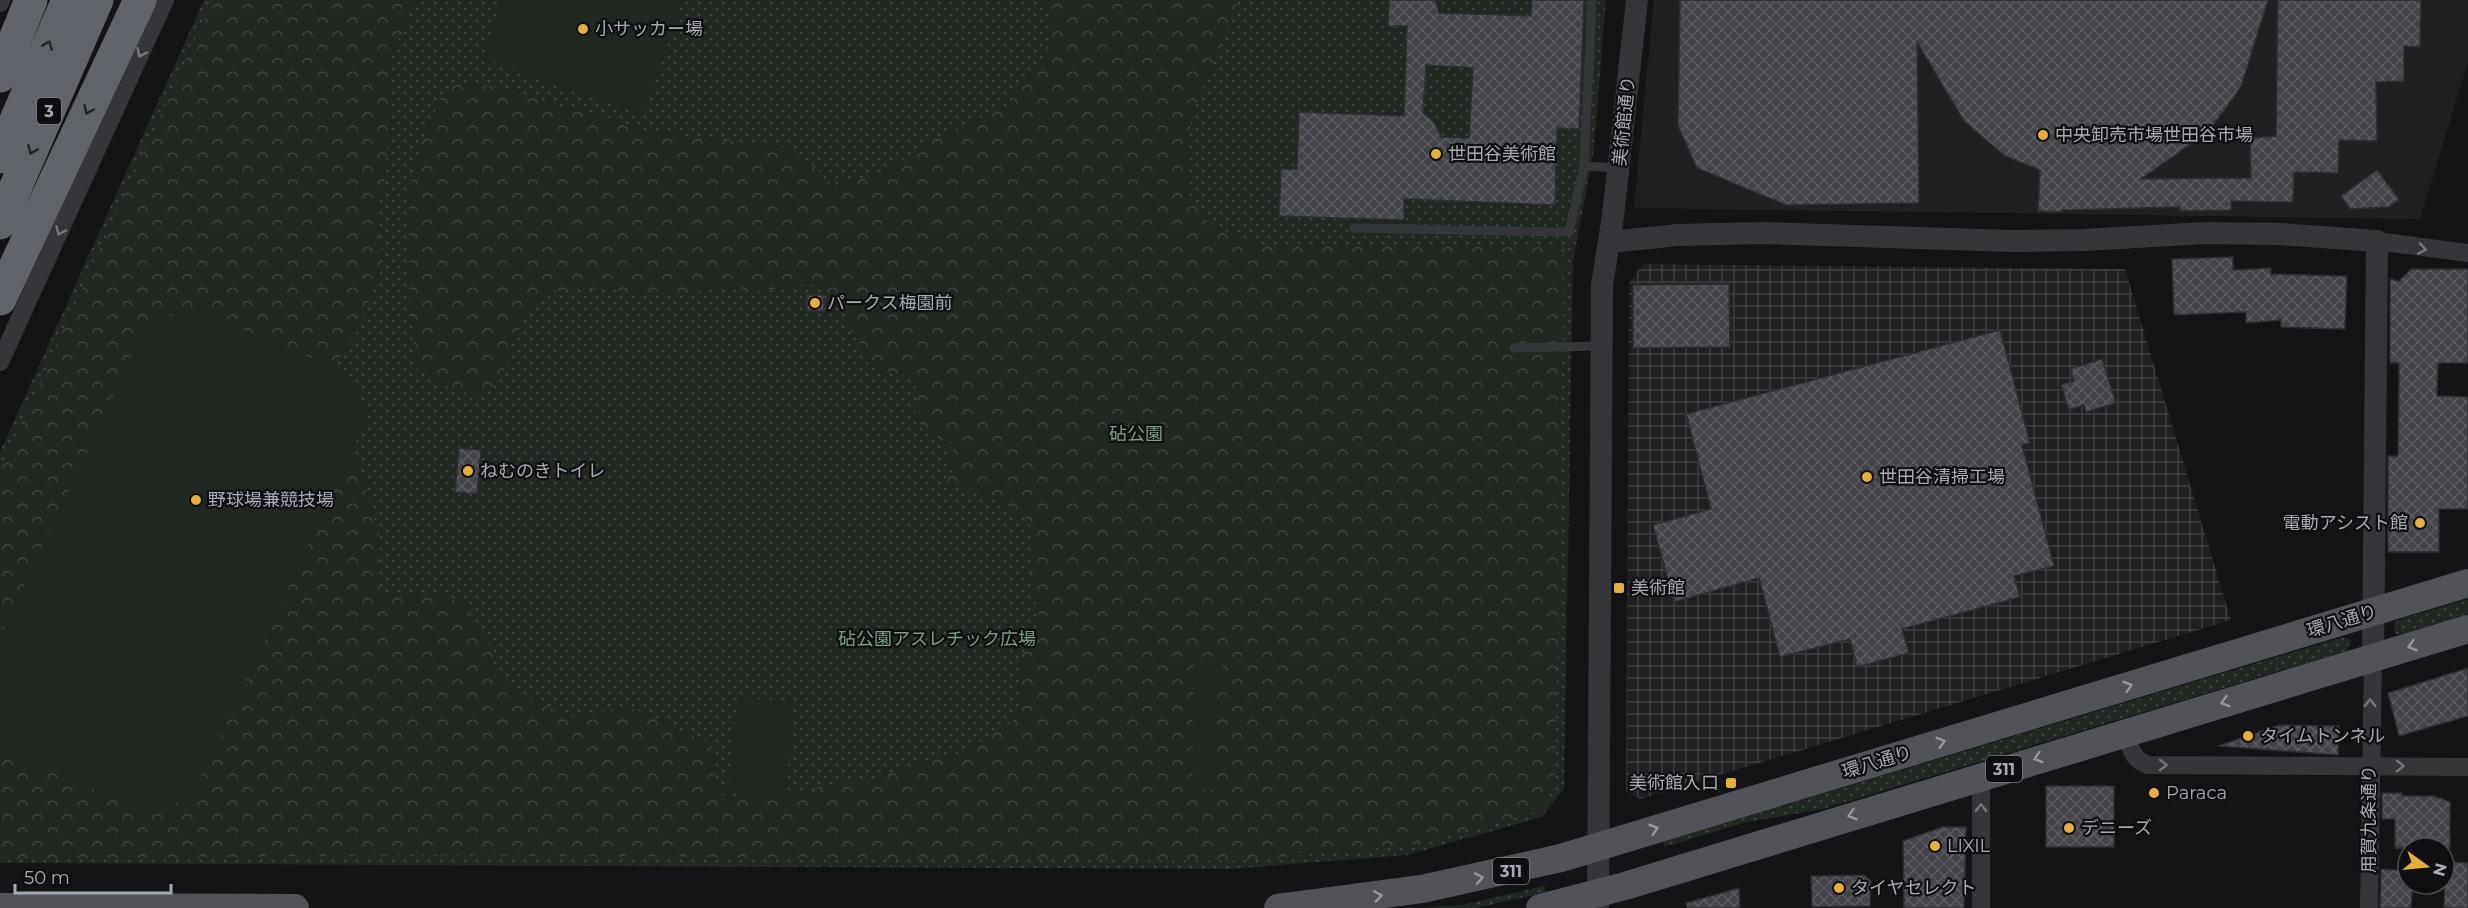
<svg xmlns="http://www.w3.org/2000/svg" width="2468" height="908" viewBox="0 0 2468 908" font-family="Montserrat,'Noto Sans JP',sans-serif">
  <defs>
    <pattern id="industrial-grid" width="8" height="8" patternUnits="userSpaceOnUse" patternTransform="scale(1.5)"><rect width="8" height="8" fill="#202023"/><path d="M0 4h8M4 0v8" fill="none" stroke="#3e3e41"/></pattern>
    <pattern id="grass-dots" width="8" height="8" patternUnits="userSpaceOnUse" patternTransform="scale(1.5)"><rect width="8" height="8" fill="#212821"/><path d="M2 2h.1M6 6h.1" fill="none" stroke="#3e443f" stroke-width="1.8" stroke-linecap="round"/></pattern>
    <pattern id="forest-crowns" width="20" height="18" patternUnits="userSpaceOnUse" patternTransform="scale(1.5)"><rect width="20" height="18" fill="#212821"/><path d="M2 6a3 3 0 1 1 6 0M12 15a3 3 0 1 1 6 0" fill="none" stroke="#3e443f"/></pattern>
    <pattern id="building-cross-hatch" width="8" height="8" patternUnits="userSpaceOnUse" patternTransform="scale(1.5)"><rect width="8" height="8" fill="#434449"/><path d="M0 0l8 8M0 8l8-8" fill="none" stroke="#5b5c61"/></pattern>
  </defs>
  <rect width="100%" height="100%" fill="#141416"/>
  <path fill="#202023" d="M1654 0H2468V62L2420 219 1634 208Z"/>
  <path fill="url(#industrial-grid)" d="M1643 264 2125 269 2231 620 1640 799 1626 791 1629 283Z"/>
  <path fill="url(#grass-dots)" d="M204 0H1606L1594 148 1573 262 1564 789 1542 817 1407 855 1230 869 0 863V452Z
    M2468 599V614L2402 634H2396L2394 629 2395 622 2401 619Z
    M2343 637 2352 640 2346 651 1823 809 1742 823 1665 847 1663 842Z
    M1544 886 1547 892 1476 908H1419L1462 905Z"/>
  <path fill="url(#forest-crowns)" d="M213 0H413L407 23 391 55 386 172 377 210 383 266 356 333 338 359 325 427 357 457 380 537 379 595 438 592 468 606 478 632 491 647 496 672 508 687 569 718 622 707 637 710 678 727 680 732C705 738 723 744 714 772L719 782 721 794 730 798C745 792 770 786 785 794L846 782 873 783 884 774 970 750 1005 723 1013 721 1022 709 1020 658 1036 628 1039 615 1028 573C1038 555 1033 537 1028 519L1016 514 1014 509 966 489 945 484 952 472 948 466 953 449 930 431 922 429 913 405 919 396 912 378 874 367 864 360 859 340 853 336 845 313 824 291 812 284 751 292 735 286 704 288 694 294 649 291 639 296 609 288 554 291C545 301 534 305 526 317 519 327 518 337 508 346L513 352C507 362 502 376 494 385 473 408 436 380 416 369L410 299 409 189 422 141 441 98 457 82 496 87 561 106 594 113 643 130 663 131 705 140 723 138 749 145 785 147 819 170 818 180C872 188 892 165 935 139 959 126 986 116 1011 105L1021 82 1041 67 1046 46 1051 37 1052 18 1036 0H1238L1194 110 1186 145V188L1207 221 1240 239 1270 247 1309 244 1564 248 1555 786 1540 811 1407 846 1234 861 432 855 0 859V470Z"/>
  <path fill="#212821" d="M503 0H682L642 115 483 59Z
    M192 309 348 373 369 414 193 794 154 815 0 751V636L148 323Z
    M1223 659 1222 675 1213 676V790H1193L1194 660Z
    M738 698 794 701 786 793 727 790Z"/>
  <path fill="url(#building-cross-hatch)" stroke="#2e2e32" stroke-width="1.5" fill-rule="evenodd" d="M1389 0H1435L1439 13 1531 16 1532 0H1584L1579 129 1557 128 1555 205 1404 199V220L1279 216 1281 169H1297L1299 112 1404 116 1407 26H1388ZM1426 65 1473 68 1469 138 1441 137 1434 122 1423 113Z
    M1680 0H2268L2241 87 2209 131 2141 179 2251 178 2250 138 2276 136 2278 0H2421L2420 47 2404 46V81L2376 82 2377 141 2339 140 2338 173 2294 172 2293 202 2231 201V210L2180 211V207L2063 210V212L2038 211 2040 170 2005 156 1964 121 1917 42 1919 203 1786 205 1697 168 1678 126Z
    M2377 170 2399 199 2389 207 2350 209 2341 196Z
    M2233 257V270L2271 268V274L2347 276 2345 329 2281 327V320L2246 323V312L2174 315 2172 259Z
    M2411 269H2468V363H2438L2437 396 2468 397V509H2439V552H2388V456H2398L2399 363H2390V279L2399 281Z
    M1729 284 1730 347 1633 348V285Z
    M807 295H824V311H807Z
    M2000 330 2030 443 2022 445 2054 566 2014 576 2020 597 1902 629 1909 653 1857 667 1850 639 1780 657 1759 578 1674 602 1653 525 1711 509 1686 414Z
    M2102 359 2116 403 2086 412 2084 405 2069 410 2061 385 2074 381 2070 369Z
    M459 448 481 450 477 494 455 492Z
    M2468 668V716L2399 736 2388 693Z
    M2279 725 2339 726 2338 755 2218 746Z
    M2046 786H2114V847H2046Z
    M2382 793H2402V796H2434L2450 802V848H2395V819H2382Z
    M1942 827H1966L1964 908H1904L1903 841Z
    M2445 862 2468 863V908H2444Z
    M2381 869 2408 871V884H2413L2411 908H2380Z
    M1864 875 1871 881 1870 906 1812 907 1811 876Z
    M1739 888 1740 908H1687L1686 903Z"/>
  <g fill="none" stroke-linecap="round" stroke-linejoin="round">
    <path stroke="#35363a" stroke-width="9" d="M1584 166 1617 168
      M1354 228 1569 232 1584 166 1592 0
      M1514 348 1601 346"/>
    <path stroke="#35363a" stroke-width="18" d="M0 3 1 0
      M2377 241 2468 253
      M0 362 165 0
      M2126 732C2130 747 2132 760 2148 765L2468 767
      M1981 776V908
      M2369 908 2373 658"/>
    <path stroke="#35363a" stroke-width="22" d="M1610 242 1678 235 1761 233 2012 241 2084 240 2205 233 2279 234 2377 241 2373 658
      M1598 908 1602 285 1613 216 1637 0"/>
    <path stroke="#525359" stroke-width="28" d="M0 907 295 908
      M1278 908 1422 889 1561 858 2468 583
      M1540 908 1625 886 2468 629"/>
    <path stroke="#62646b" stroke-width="33" d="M0 76 31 0
      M0 157 68 0
      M0 223 97 0
      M0 299 140 0"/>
  </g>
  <defs><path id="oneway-chevron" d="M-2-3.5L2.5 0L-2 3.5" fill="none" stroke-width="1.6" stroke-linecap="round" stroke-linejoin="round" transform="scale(1.5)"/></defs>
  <g stroke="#242428">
    <use href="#oneway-chevron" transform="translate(48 45) rotate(-67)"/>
    <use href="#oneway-chevron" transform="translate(88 110) rotate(115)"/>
    <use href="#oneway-chevron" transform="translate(32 150) rotate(114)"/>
  </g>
  <g stroke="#74767e">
    <use href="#oneway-chevron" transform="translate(141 53) rotate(115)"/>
    <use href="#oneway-chevron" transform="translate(60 231) rotate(114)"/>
    <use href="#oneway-chevron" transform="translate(2422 249) rotate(10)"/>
    <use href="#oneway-chevron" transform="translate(2370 703) rotate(-90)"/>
    <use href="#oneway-chevron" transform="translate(2163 765)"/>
    <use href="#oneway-chevron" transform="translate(2400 766) rotate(1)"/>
    <use href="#oneway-chevron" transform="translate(1981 808) rotate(-90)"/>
  </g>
  <g stroke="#9699a3">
    <use href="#oneway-chevron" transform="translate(2412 646) rotate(163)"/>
    <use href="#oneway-chevron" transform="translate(2128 686) rotate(-17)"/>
    <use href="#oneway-chevron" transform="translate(2225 702) rotate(163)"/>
    <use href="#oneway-chevron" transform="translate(1941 742) rotate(-17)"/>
    <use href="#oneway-chevron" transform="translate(2038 758) rotate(163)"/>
    <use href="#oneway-chevron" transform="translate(1852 815) rotate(163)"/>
    <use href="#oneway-chevron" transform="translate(1654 829) rotate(-17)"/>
    <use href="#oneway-chevron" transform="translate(1479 878) rotate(-11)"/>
    <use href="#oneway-chevron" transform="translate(1378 896) rotate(-8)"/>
  </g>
  <g fill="#e6ae3c" stroke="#0f0f11" stroke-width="2">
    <circle cx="583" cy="29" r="6"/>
    <circle cx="2043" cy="135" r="6"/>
    <circle cx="1436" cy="154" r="6"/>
    <circle cx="815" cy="303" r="6"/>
    <circle cx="468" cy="471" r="6"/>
    <circle cx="1867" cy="477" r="6"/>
    <circle cx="196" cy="500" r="6"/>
    <circle cx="2420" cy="523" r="6"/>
    <rect x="1613" y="582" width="12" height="12" rx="3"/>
    <circle cx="2248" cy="736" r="6"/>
    <rect x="1725" y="777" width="12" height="12" rx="3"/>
    <circle cx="2154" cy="793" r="6"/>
    <circle cx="2069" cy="828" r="6"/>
    <circle cx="1935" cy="846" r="6"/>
    <circle cx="1839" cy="888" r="6"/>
  </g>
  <g text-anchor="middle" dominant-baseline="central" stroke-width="4.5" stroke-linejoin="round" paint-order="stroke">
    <g fill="#0f0f11" stroke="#797c84" stroke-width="1.5">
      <rect x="37" y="98" width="24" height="26" rx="4.5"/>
      <rect x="1986" y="756" width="36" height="26" rx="4.5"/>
      <rect x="1493" y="858" width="36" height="26" rx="4.5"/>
    </g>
    <g font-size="16" font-weight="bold" fill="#a7abb5">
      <text x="49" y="111">3</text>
      <text x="2004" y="769">311</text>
      <text x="1511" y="871">311</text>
    </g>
    <g font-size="18" fill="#a7abb5" stroke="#0f0f11" text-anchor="start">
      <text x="595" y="29">小サッカー場</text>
      <text x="2055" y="135">中央卸売市場世田谷市場</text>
      <text x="1448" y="154">世田谷美術館</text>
      <text x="827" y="303">パークス梅園前</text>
      <text x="480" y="471">ねむのきトイレ</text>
      <text x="1879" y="477">世田谷清掃工場</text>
      <text x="208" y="500">野球場兼競技場</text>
      <text x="2408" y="523" text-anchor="end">電動アシスト館</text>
      <text x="1631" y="588">美術館</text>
      <text x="2260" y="736">タイムトンネル</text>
      <text x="1719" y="783" text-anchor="end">美術館入口</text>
      <text x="2166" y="793">Paraca</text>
      <text x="2081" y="828">デニーズ</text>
      <text x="1947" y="846">LIXIL</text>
      <text x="1851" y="888">タイヤセレクト</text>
    </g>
    <g font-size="18" fill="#a7abb5" stroke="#0f0f11">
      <text transform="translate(1624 121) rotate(-84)">美術館通り</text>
      <text transform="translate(2342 621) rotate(-17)">環八通り</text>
      <text transform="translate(1877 762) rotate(-17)">環八通り</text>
      <text transform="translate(2369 819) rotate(-90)">用賀九条通り</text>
    </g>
    <g font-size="18" fill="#7f9f81" stroke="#0f0f11">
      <text x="1136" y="434">砧公園</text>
      <text x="937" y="639">砧公園アスレチック広場</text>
    </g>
  </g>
  <g transform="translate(2426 866) rotate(105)"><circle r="28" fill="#0f0f11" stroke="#4c4d53" stroke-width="1.5"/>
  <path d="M0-4.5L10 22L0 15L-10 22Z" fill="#e6ae3c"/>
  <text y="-9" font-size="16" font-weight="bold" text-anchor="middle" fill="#a7abb5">N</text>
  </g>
  <path d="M15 884v9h156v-9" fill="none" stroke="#a7abb5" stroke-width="3"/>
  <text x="24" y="884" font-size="18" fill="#a7abb5" stroke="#0f0f11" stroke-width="4.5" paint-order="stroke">50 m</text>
</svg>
